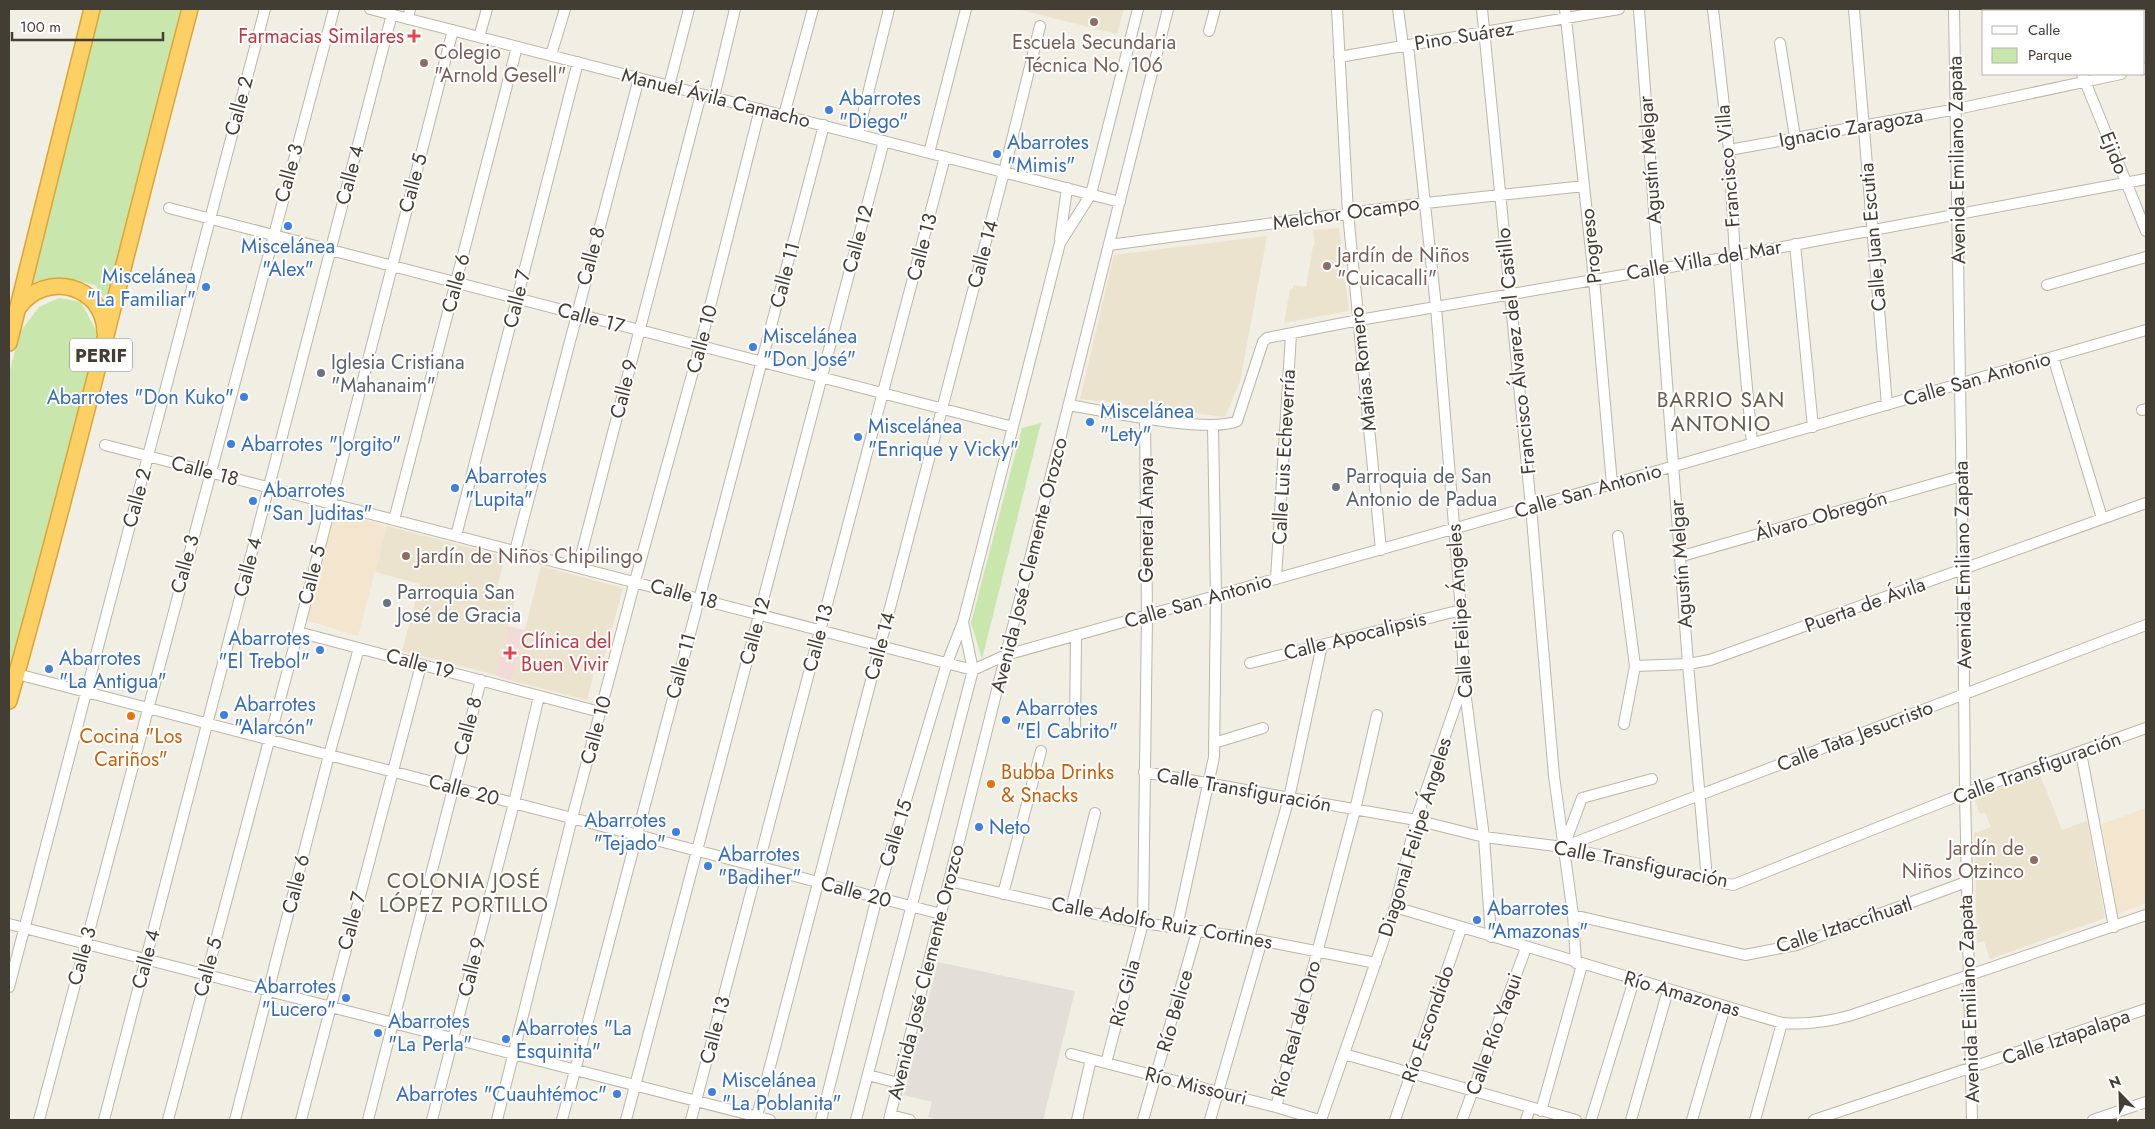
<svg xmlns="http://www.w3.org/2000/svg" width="2155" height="1129" viewBox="0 0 2155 1129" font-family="Jost,sans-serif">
  <rect width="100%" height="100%" fill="#f1eee3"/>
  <path fill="#f4e5ce" d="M333 512 387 526 358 636 305 620Z
    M2146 808V903L2117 914 2102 824Z"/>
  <path fill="#e3dfd8" d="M938 962 1075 991 1043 1120H939L928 1117 932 1102 904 1095Z"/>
  <path fill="#ebe3cd" d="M1017 9H1124L1117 34Z
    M1339 228 1349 311 1284 323 1290 289 1293 288V285L1306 287 1313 246 1315 245 1313 230Z
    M1267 236 1240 382 1225 417 1080 399 1114 255Z
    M387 526 505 557 497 587 517 592 495 675 402 651 420 584 375 572Z
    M541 566 623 588 604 658 598 657 587 700 512 681Z
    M2039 772 2062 830 2087 821 2105 918 1990 959 1984 941 1977 943 1974 833 1991 827 1985 812 1980 814 1974 798Z"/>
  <path fill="#f2dbd6" d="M508 626 525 630 512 681 495 675Z"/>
  <path fill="#c9e6ac" d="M100 9H185L112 309 95 285C67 278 52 271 29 295Z
    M59 298 81 302 101 340 9 710V374L20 332 39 307Z
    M1041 423 982 659 971 623 1022 428Z"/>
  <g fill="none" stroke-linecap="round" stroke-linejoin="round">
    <g stroke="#bcb6a6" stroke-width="12">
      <path id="minor" d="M370 9 1120 202
        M1337 9 1348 213 1381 550
        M1398 9 1403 46
        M1482 9 1531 507 1554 776 1573 915 1576 963
        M1565 9 1594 279 1612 484
        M1639 9 1688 664 1707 879
        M1713 9 1729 150 1735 256 1752 443
        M1854 9 1887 405
        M1954 9 1963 570 1965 793 1972 1120
        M2057 9 2058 11
        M408 19 410 9
        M1209 31 1215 9
        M479 37 487 9
        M1780 43 1795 137
        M1408 45 1436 307 1461 610 1464 683 1484 837 1491 937
        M551 55 565 9
        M1339 57 1619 9
        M2144 69 2146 68
        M2082 74 2146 231
        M669 86 689 9
        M714 97 735 9
        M784 115 813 9
        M858 134 889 9
        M1729 150 1957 109 2121 74
        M929 153 966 9
        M169 208 1013 427
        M1060 239 1067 188
        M1795 244 1813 427
        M1109 245 1426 203 1584 186
        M2047 285 2146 257
        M2053 357 2102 518
        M1069 405C1103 411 1210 434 1237 421L1263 342 1267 338 1359 320 1735 256 2146 179
        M2142 410 2146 409
        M105 445 973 670 1006 655 1612 484 2146 330
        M394 520 517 47
        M456 536 578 62
        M1618 536 1635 666 1624 724
        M515 551 639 78
        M1682 556 1961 476
        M578 567 701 94
        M1276 579 1291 334
        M298 632 600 712
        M1250 663 1461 610
        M1635 666 1688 664 1710 660 2146 503
        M17 674 941 914
        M1075 732 1076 635
        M1214 743 1263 728
        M2081 753 2114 927
        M1144 772 1416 820 1484 837 1563 847 1733 885 1965 793 2146 728
        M1564 846 1582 798 1652 779
        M1563 847 2146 625
        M949 881 1071 909 1143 923 1249 938 1376 963
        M1003 894 1041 751
        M1395 907 1782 1023C1807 1025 1828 1022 1852 1015L2146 915
        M1071 909 1095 813
        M1573 915 1745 955 1796 945 1966 882
        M9 924 770 1120
        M1177 927 1214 757 1216 597 1213 426
        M1249 938 1289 798 1322 645
        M9 987 265 9
        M1071 1054 1276 1107 1319 1120
        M1344 1054 1576 1120
        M1106 1063 1143 923 1147 617 1145 418
        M868 1075 898 1083
        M1276 1107 1355 810 1377 715
        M1541 1111 1582 965
        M890 1115 910 1120
        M39 1120 334 9
        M104 1120 392 14
        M168 1120 298 632 453 30
        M235 1120 329 755 359 648
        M301 1120 421 665
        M368 1120 481 680
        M432 1120 514 803 539 696
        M497 1120 572 818 635 581 700 346 760 109
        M562 1120 824 125
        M626 1120 884 141
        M691 1120 945 157
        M756 1120 1004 172 1040 26
        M821 1120 877 897 947 663 963 622
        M856 1120 973 670 963 622 1060 243 1091 194 1138 9
        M889 1120 1168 9
        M1077 1120 1091 1059
        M1143 1120 1197 931
        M1210 1120 1262 940
        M1321 1120 1395 907 1416 820 1463 684
        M1395 1120 1461 929
        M1462 1120 1526 948
        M1526 1120 1530 1108
        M1591 1120 1634 980
        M1631 1120 1668 990
        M1692 1120 1725 1007
        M1755 1120 1782 1023
        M1814 1120 2146 1009
        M2093 1120 2146 1102"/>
    </g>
    <g stroke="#dba534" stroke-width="18">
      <path id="highway" d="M19 307C46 270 104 285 105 332
        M9 343 92 9
        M9 701C74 471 129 239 190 9"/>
    </g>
    <use href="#minor" stroke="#fff" stroke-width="10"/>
    <use href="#highway" stroke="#fcd064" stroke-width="15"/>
  </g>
  <g fill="#8d6e63" stroke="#fff" stroke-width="2">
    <circle cx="1094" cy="22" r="5"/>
    <circle cx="424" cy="63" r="5"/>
    <circle cx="1327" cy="266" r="5"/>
    <circle cx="406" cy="556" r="5"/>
    <circle cx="2034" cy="860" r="5"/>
  </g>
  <g fill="#e0444e" stroke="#fff" stroke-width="2">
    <path d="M411.5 28.5h5v5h5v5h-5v5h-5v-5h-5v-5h5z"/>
    <path d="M507.5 645.5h5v5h5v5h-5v5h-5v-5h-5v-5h5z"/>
  </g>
  <g fill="#3f7fe0" stroke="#fff" stroke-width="2">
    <circle cx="829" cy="110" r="5"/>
    <circle cx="997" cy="154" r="5"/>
    <circle cx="288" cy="226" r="5"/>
    <circle cx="206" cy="287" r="5"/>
    <circle cx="753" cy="347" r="5"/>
    <circle cx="244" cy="397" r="5"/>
    <circle cx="1090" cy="422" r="5"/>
    <circle cx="858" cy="437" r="5"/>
    <circle cx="231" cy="444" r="5"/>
    <circle cx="455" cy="488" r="5"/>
    <circle cx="253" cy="501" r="5"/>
    <circle cx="320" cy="650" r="5"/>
    <circle cx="49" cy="669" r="5"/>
    <circle cx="224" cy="715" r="5"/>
    <circle cx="1006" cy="720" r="5"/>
    <circle cx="979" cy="827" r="5"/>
    <circle cx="676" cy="832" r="5"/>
    <circle cx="708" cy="866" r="5"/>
    <circle cx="1477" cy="920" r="5"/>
    <circle cx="346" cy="998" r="5"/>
    <circle cx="378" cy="1033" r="5"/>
    <circle cx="506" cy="1039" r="5"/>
    <circle cx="712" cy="1092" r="5"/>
    <circle cx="617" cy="1094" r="5"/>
  </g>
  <g fill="#6b7280" stroke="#fff" stroke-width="2">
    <circle cx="321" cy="373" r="5"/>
    <circle cx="1336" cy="487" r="5"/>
    <circle cx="387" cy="603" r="5"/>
  </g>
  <g fill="#e8710a" stroke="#fff" stroke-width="2">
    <circle cx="131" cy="716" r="5"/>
    <circle cx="991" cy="784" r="5"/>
  </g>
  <g text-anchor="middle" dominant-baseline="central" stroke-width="4" stroke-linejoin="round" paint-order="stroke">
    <rect fill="#fff" stroke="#7b7870" stroke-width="1" x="70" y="338.5" width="62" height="33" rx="4"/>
    <g font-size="19" font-weight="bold" fill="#433e33">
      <text x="101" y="355">PERIF</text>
    </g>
    <g font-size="20" fill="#be3a42" stroke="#fff" text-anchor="end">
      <text x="404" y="36">Farmacias Similares</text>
      <text x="521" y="641" text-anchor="start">Clínica del<tspan x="521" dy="23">Buen Vivir</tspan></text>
    </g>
    <g font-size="20" fill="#433e33" stroke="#fff">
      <text transform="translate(1464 36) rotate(-9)">Pino Suárez</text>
      <text transform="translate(716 98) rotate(14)">Manuel Ávila Camacho</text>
      <text transform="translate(239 106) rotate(-75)">Calle 2</text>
      <text transform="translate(1851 128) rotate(-10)">Ignacio Zaragoza</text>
      <text transform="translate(2114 153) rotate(68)">Ejido</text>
      <text transform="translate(1650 160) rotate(-94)">Agustín Melgar</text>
      <text transform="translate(1957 160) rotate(-91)">Avenida Emiliano Zapata</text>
      <text transform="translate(1728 166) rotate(-95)">Francisco Villa</text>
      <text transform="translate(289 173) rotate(-75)">Calle 3</text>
      <text transform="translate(350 175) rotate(-75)">Calle 4</text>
      <text transform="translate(413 183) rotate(-75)">Calle 5</text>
      <text transform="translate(1346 213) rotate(-8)">Melchor Ocampo</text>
      <text transform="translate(1873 237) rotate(-95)">Calle Juan Escutia</text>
      <text transform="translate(858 239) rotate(-75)">Calle 12</text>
      <text transform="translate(1591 246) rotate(-96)">Progreso</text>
      <text transform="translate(922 247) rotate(-75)">Calle 13</text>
      <text transform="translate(983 254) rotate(-75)">Calle 14</text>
      <text transform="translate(591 256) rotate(-75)">Calle 8</text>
      <text transform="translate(1704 260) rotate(-10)">Calle Villa del Mar</text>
      <text transform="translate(785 275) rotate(-75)">Calle 11</text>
      <text transform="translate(456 283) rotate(-75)">Calle 6</text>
      <text transform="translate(517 299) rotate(-76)">Calle 7</text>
      <text transform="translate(591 318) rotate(15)">Calle 17</text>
      <text transform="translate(702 339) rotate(-75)">Calle 10</text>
      <text transform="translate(1516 351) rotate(-96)">Francisco Álvarez del Castillo</text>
      <text transform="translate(1363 369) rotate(-96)">Matías Romero</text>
      <text transform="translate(1977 379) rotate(-16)">Calle San Antonio</text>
      <text transform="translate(624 389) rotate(-76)">Calle 9</text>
      <text transform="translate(1284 457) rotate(-87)">Calle Luis Echeverría</text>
      <text transform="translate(205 471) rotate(15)">Calle 18</text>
      <text transform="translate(1588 491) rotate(-16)">Calle San Antonio</text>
      <text transform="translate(137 498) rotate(-75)">Calle 2</text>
      <text transform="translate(1821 516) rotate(-16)">Álvaro Obregón</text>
      <text transform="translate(1146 520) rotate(-90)">General Anaya</text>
      <text transform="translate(185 564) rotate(-75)">Calle 3</text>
      <text transform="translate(1681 564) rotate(-94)">Agustín Melgar</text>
      <text transform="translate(1029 565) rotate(-76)">Avenida José Clemente Orozco</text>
      <text transform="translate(1963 565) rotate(-91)">Avenida Emiliano Zapata</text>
      <text transform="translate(248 567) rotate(-75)">Calle 4</text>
      <text transform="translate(312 575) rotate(-76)">Calle 5</text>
      <text transform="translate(684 594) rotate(15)">Calle 18</text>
      <text transform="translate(1198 601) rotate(-16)">Calle San Antonio</text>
      <text transform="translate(1865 605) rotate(-20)">Puerta de Ávila</text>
      <text transform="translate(1460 611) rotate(-94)">Calle Felipe Ángeles</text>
      <text transform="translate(755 631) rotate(-75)">Calle 12</text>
      <text transform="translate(1355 636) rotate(-14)">Calle Apocalipsis</text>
      <text transform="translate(818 638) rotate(-75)">Calle 13</text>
      <text transform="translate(880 646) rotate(-75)">Calle 14</text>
      <text transform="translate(420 664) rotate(15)">Calle 19</text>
      <text transform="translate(681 666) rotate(-75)">Calle 11</text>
      <text transform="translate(468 726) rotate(-75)">Calle 8</text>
      <text transform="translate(596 730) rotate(-75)">Calle 10</text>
      <text transform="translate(1855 736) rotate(-21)">Calle Tata Jesucristo</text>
      <text transform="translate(2037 768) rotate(-20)">Calle Transfiguración</text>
      <text transform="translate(464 790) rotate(15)">Calle 20</text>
      <text transform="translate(1244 790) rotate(10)">Calle Transfiguración</text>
      <text transform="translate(896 833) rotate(-73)">Calle 15</text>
      <text transform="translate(1415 837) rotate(-73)">Diagonal Felipe Ángeles</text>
      <text transform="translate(1641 864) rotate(11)">Calle Transfiguración</text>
      <text transform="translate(296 884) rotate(-76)">Calle 6</text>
      <text transform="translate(856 892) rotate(15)">Calle 20</text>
      <text transform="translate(352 921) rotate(-75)">Calle 7</text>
      <text transform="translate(1162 923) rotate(10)">Calle Adolfo Ruiz Cortines</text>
      <text transform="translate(1844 925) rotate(-18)">Calle Iztaccíhuatl</text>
      <text transform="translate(82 956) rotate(-75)">Calle 3</text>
      <text transform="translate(146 959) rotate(-75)">Calle 4</text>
      <text transform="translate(208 967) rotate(-75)">Calle 5</text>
      <text transform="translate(472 967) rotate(-76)">Calle 9</text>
      <text transform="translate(926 972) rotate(-76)">Avenida José Clemente Orozco</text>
      <text transform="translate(1125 993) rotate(-75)">Río Gila</text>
      <text transform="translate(1682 994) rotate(16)">Río Amazonas</text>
      <text transform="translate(1969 999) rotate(-92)">Avenida Emiliano Zapata</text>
      <text transform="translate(1175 1011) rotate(-74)">Río Belice</text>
      <text transform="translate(1428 1024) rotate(-71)">Río Escondido</text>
      <text transform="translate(1296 1029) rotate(-75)">Río Real del Oro</text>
      <text transform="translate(715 1030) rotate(-75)">Calle 13</text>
      <text transform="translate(1494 1034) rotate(-70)">Calle Río Yaqui</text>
      <text transform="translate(2066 1037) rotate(-19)">Calle Iztapalapa</text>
      <text transform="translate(1196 1086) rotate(14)">Río Missouri</text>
    </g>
    <g font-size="20" fill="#785e54" stroke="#fff" text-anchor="start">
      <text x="1094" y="42" text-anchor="middle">Escuela Secundaria<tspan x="1094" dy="23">Técnica No. 106</tspan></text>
      <text x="434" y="52">Colegio<tspan x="434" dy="23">"Arnold Gesell"</tspan></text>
      <text x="1337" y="255">Jardín de Niños<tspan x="1337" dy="23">"Cuicacalli"</tspan></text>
      <text x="416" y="556">Jardín de Niños Chipilingo</text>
      <text x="2024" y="848" text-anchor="end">Jardín de<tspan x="2024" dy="23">Niños Otzinco</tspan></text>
    </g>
    <g font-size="20" fill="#366cbe" stroke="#fff" text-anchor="start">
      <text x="839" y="98">Abarrotes<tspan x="839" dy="23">"Diego"</tspan></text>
      <text x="1007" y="142">Abarrotes<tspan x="1007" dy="23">"Mimis"</tspan></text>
      <text x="288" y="246" text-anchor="middle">Miscelánea<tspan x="288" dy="23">"Alex"</tspan></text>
      <text x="196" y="276" text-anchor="end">Miscelánea<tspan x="196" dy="23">"La Familiar"</tspan></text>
      <text x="763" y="336">Miscelánea<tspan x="763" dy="23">"Don José"</tspan></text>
      <text x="234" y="397" text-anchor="end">Abarrotes "Don Kuko"</text>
      <text x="1100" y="411">Miscelánea<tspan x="1100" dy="23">"Lety"</tspan></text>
      <text x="868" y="426">Miscelánea<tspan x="868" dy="23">"Enrique y Vicky"</tspan></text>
      <text x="241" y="444">Abarrotes "Jorgito"</text>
      <text x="465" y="476">Abarrotes<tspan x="465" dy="23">"Lupita"</tspan></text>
      <text x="263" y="490">Abarrotes<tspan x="263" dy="23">"San Juditas"</tspan></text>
      <text x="310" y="638" text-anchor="end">Abarrotes<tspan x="310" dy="23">"El Trebol"</tspan></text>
      <text x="59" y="658">Abarrotes<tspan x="59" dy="23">"La Antigua"</tspan></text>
      <text x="234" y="704">Abarrotes<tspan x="234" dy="23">"Alarcón"</tspan></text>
      <text x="1016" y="708">Abarrotes<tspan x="1016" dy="23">"El Cabrito"</tspan></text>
      <text x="666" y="820" text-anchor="end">Abarrotes<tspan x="666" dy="23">"Tejado"</tspan></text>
      <text x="989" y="827">Neto</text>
      <text x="718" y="854">Abarrotes<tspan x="718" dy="23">"Badiher"</tspan></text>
      <text x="1487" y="908">Abarrotes<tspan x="1487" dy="23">"Amazonas"</tspan></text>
      <text x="336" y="986" text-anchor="end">Abarrotes<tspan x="336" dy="23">"Lucero"</tspan></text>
      <text x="388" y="1021">Abarrotes<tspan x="388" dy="23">"La Perla"</tspan></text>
      <text x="516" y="1028">Abarrotes "La<tspan x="516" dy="23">Esquinita"</tspan></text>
      <text x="722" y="1080">Miscelánea<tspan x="722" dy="23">"La Poblanita"</tspan></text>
      <text x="607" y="1094" text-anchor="end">Abarrotes "Cuauhtémoc"</text>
    </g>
    <g font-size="20" fill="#5b616d" stroke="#fff" text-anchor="start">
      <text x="331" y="362">Iglesia Cristiana<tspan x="331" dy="23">"Mahanaim"</tspan></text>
      <text x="1346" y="476">Parroquia de San<tspan x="1346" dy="23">Antonio de Padua</tspan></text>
      <text x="397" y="592">Parroquia San<tspan x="397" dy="23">José de Gracia</tspan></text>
    </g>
    <g font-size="20" fill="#c56008" stroke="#fff">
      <text x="131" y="736">Cocina "Los<tspan x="131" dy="23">Cariños"</tspan></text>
      <text x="1001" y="772" text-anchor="start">Bubba Drinks<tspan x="1001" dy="23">&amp; Snacks</tspan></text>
    </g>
    <g font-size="21" letter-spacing="1" fill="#665c4b" stroke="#fff">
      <text x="1721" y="400">BARRIO SAN<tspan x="1721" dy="24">ANTONIO</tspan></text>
      <text x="464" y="881">COLONIA JOSÉ<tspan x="464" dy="24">LÓPEZ PORTILLO</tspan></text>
    </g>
  </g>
  <rect width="2155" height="1129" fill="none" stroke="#433e33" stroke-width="20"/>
  <rect x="1982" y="10" width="162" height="65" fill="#ffffff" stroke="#b4b2ad"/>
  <rect x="1992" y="26" width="25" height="8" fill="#ffffff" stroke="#b4b2ad"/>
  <text x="2028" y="35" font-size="15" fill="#433e33">Calle</text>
  <rect x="1992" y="48" width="25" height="15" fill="#c9e6ac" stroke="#b4b2ad"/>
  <text x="2028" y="60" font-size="15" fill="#433e33">Parque</text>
  <g transform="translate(2120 1094) rotate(337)" stroke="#ffffff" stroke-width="4" paint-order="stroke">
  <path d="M0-4L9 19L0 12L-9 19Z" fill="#433e33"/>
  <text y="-8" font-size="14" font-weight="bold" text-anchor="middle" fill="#433e33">N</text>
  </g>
  <path d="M12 32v8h151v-8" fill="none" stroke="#433e33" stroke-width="2.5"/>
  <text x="20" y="32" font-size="15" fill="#433e33" stroke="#ffffff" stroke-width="4" paint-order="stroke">100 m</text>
</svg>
